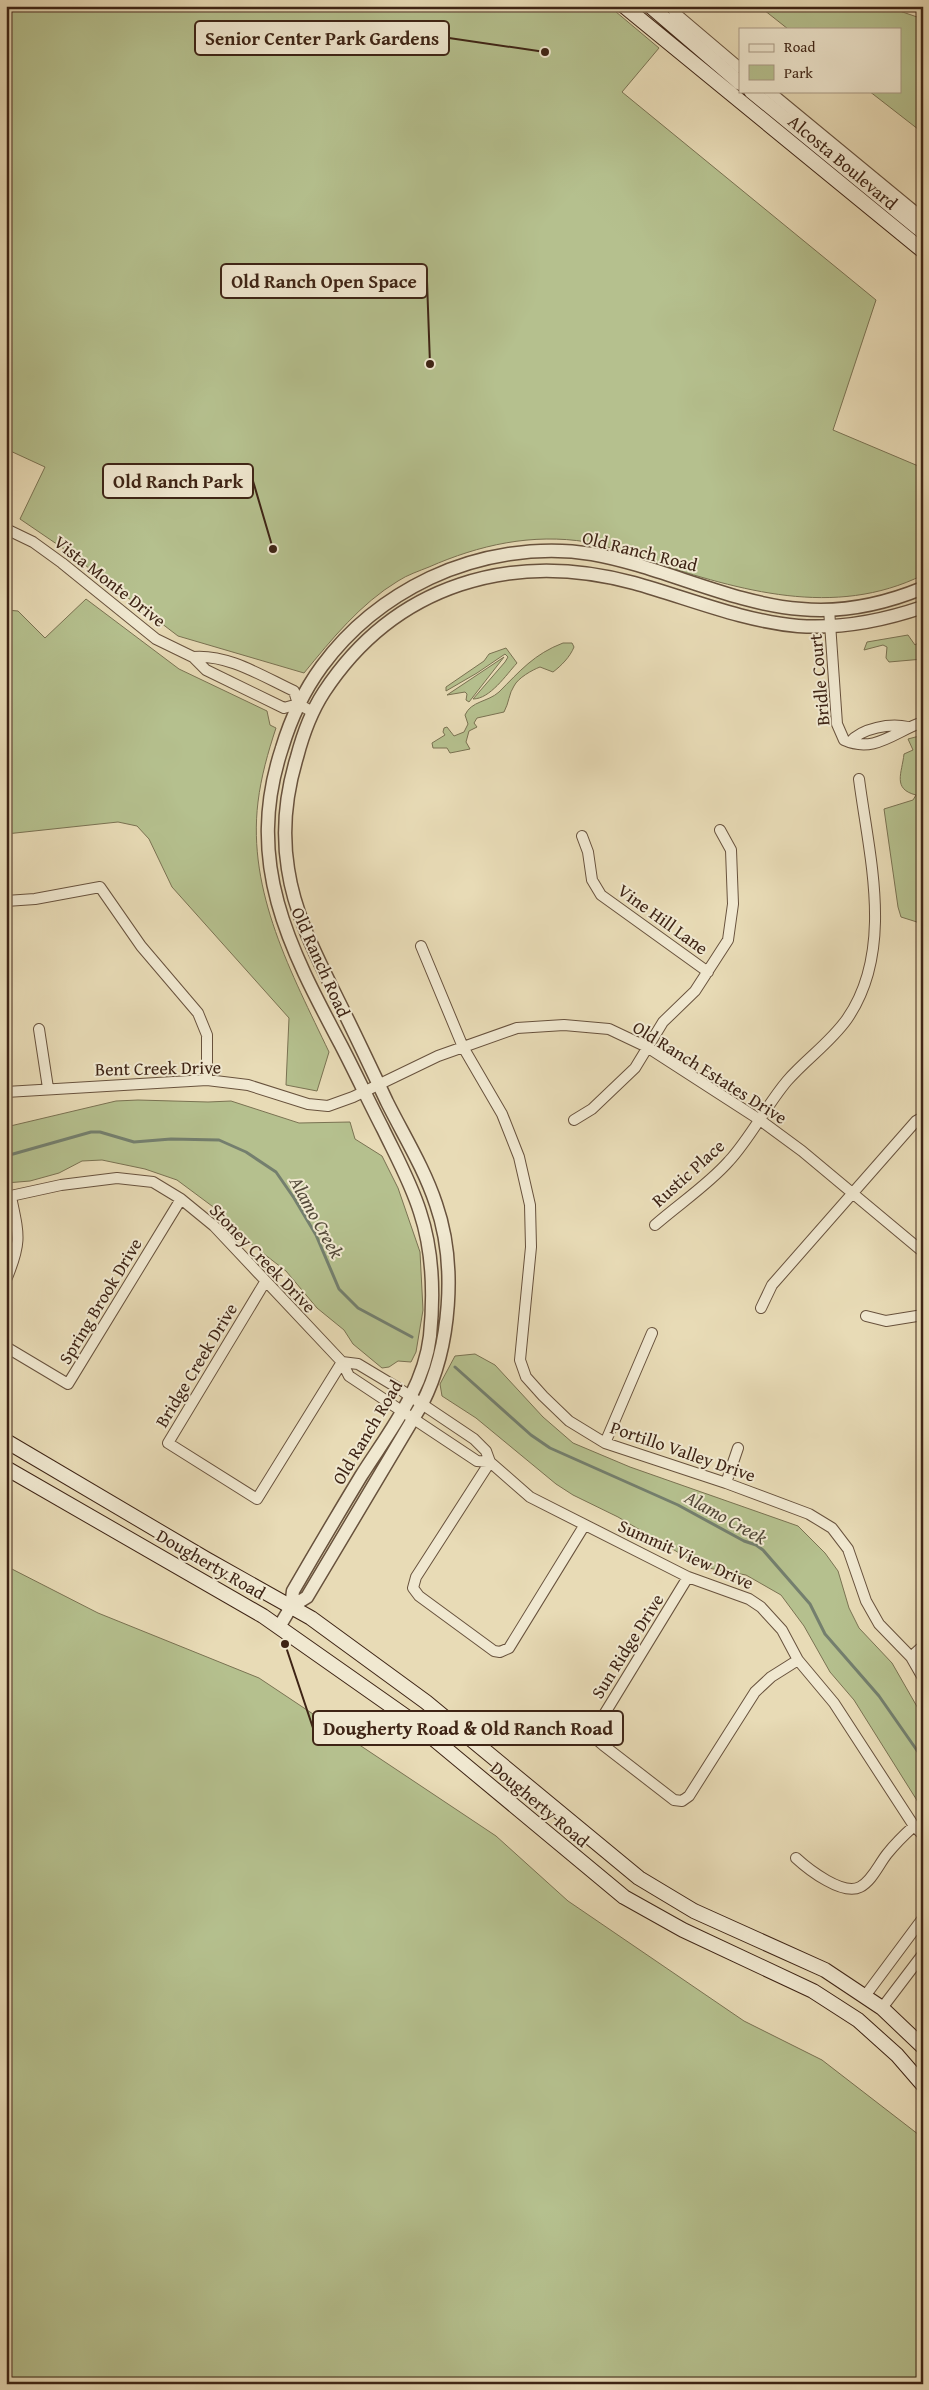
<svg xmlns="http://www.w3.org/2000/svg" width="929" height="2390" viewBox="0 0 929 2390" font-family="'Gentium Book Plus',serif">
  <rect width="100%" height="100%" fill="#e8dbb6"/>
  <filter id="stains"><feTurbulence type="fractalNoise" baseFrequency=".004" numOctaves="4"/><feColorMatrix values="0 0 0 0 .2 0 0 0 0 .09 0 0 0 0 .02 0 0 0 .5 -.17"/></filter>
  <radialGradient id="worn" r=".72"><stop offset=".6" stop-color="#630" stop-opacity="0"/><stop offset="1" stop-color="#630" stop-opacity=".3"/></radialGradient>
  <path fill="#b5c08e" stroke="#7a7252" d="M6 6H609L659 48 622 92 876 300 833 430 923 468V575C834 619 740 590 652 562 630 555 609 546 587 542 532 533 479 545 429 567 419 571 407 575 398 581 360 604 332 639 304 673L178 636 64 549 20 519 45 467 6 449Z
    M765 6H885L923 19V133L869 91H900V29H788L764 10Z
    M86 599 179 669 267 711 270 725 276 728C268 752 261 777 258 802 247 892 292 974 329 1052L317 1091 286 1085 289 1018 172 887 149 839 137 826 118 822 6 834V610L18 611 45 638Z
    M923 628V659L889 662 886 658 887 647 883 645 864 650 867 642 908 635 915 645 922 640Z
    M563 643H572L574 647C570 657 561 666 553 672L540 667C532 670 518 678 514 686 509 693 509 703 504 712L477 718 474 723 477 727 469 731 466 742 470 749 450 753 447 748H433L432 743 445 735 443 732 444 728 447 727 454 736 464 732 468 724 465 715C471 701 488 702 499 692 520 671 534 654 563 643Z
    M506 648 517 663C506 675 490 699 473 699L505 662 508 657 505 654 477 673 446 691V687L484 661 489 654Z
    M504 657 469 702 466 700 467 694 465 692 447 695Z
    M923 735V937L917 922 901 917 898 907 884 809 913 800 916 795C892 789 902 773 904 754L913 750 908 739Z
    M138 1100 208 1102 231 1101 299 1123 350 1122 355 1139 382 1156 398 1188 420 1252 423 1310 416 1352 411 1362 398 1361 389 1367 382 1368 353 1344 344 1330 317 1308 286 1271 233 1230 216 1209 177 1180 145 1169 102 1160 82 1161 59 1173 30 1181 6 1183V1127L116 1101Z
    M475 1354 495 1365 543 1417 573 1443 630 1467 798 1526 825 1553 838 1571 849 1608 859 1628 892 1663 923 1717V1810L854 1700 830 1672 804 1626 781 1595 746 1575 703 1567 618 1517 573 1495 556 1484 476 1418 442 1396 440 1384 455 1356Z
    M6 1566 98 1613 259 1678 496 1836 568 1901 744 2021 822 2060 923 2138V2384H6Z"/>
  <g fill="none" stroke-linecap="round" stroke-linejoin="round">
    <path stroke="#747f6e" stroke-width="3" d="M6 1156 91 1132H100L134 1142 171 1139 219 1140 246 1152 276 1172 294 1198 316 1235 339 1289 358 1308 412 1337
      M455 1367 531 1435 550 1448 678 1505 744 1541 756 1545 763 1550 810 1604 825 1634 879 1696 923 1759"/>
    <g stroke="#68523d" stroke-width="12">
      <path id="minor" d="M674 12 740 68
        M769 91 923 218
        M6 529 33 542 62 563 156 639 193 657 206 670 284 708 298 704 313 712
        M829 609 837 724 844 740C875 754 895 731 923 722
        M193 657C228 654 262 676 294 691L298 704
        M850 742C862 728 890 723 908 727
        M582 836 588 852 592 880 601 895 708 972
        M6 901 35 899 100 887 141 946 198 1013 207 1035V1080
        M421 946 463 1047 502 1114 519 1157 530 1205 531 1247 520 1360 526 1377 543 1396 569 1421 605 1443 726 1483 809 1514 832 1528 848 1549 866 1601 879 1624 911 1657 923 1678
        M39 1029 48 1088
        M6 1092 207 1080 248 1085 308 1104 328 1106 353 1097 438 1056 517 1028 564 1025 609 1029 647 1047 760 1120 802 1151 923 1252
        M574 1120 592 1109 635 1068 663 1022 695 991 728 940 733 904 731 850 720 830
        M6 1197 61 1185 117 1178 153 1182 181 1199 214 1226 342 1362 349 1376 477 1461 490 1462
        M655 1225C679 1204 709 1184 729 1161 751 1137 766 1106 787 1081 806 1059 830 1043 847 1019 895 950 869 856 859 779
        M6 1280C22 1242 19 1235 11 1197
        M265 1282 168 1443 257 1499 342 1362
        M761 1308 772 1285 916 1121 923 1117
        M866 1316 886 1321 923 1315
        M6 1347 68 1384 181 1199
        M342 1362 358 1364 398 1388 474 1439 486 1451 490 1462 530 1497 688 1577 749 1599 761 1607 782 1630 798 1660 834 1703 914 1826 923 1835
        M605 1443 652 1333
        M490 1462 416 1577 413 1588 419 1596 494 1651 500 1652 509 1648 584 1526
        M726 1483 738 1448
        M688 1577 594 1731 596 1739 603 1745 674 1800 682 1801 689 1796 755 1692 771 1677 798 1660
        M911 1657 923 1646
        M796 1858C809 1870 843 1896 860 1887 872 1881 879 1864 887 1854 895 1844 904 1835 914 1826
        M865 1996 923 1918
        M882 2008 923 1954"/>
    </g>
    <g stroke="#68523d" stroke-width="15">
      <path id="tertiary" d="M291 1607 307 1597 422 1404C451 1347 457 1264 436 1204 424 1168 404 1136 387 1102 371 1068 355 1034 338 1000 317 957 295 916 288 869 282 832 286 793 297 757 303 734 311 712 324 692 395 584 512 550 634 583 688 598 742 621 798 626 841 629 882 621 923 607
        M279 1627 291 1607 293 1591C315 1553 338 1514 361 1476 388 1433 424 1389 430 1336 434 1296 433 1251 420 1212 411 1183 396 1156 383 1129 369 1102 356 1074 342 1047 289 947 244 863 282 748 291 718 303 692 322 666 350 628 386 599 430 578 479 555 538 545 592 554 661 566 732 604 801 609 843 613 884 604 923 588"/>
    </g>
    <g stroke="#3e2415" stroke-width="16">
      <path id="secondary" d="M624 6 923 251
        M650 6 740 83
        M751 91 923 232
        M6 1441 206 1559 311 1618 426 1702 639 1878 694 1911 825 1970 882 2008 923 2047
        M6 1468 263 1616 411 1720 624 1897 683 1930 813 1991 858 2020 897 2055 923 2085"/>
    </g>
    <use href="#minor" stroke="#f0e8d0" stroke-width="10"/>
    <use href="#tertiary" stroke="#f0e8d0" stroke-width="12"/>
    <use href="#secondary" stroke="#f0e8d0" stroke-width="14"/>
  </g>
  <g text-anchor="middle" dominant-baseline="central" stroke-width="4" stroke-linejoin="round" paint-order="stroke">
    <g font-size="18" fill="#3e2415" stroke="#f0e8d0">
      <text transform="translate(843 162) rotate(40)">Alcosta Boulevard</text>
      <text transform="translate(640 551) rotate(14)">Old Ranch Road</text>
      <text transform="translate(110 581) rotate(38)">Vista Monte Drive</text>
      <text transform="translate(819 680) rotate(-95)">Bridle Court</text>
      <text transform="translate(663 919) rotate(36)">Vine Hill Lane</text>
      <text transform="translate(321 962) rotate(66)">Old Ranch Road</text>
      <text transform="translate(158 1068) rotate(-1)">Bent Creek Drive</text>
      <text transform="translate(710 1072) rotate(32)">Old Ranch Estates Drive</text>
      <text transform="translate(688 1173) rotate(-42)">Rustic Place</text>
      <text transform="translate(263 1258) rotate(46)">Stoney Creek Drive</text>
      <text transform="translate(100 1301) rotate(-59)">Spring Brook Drive</text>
      <text transform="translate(196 1365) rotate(-59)">Bridge Creek Drive</text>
      <text transform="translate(367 1432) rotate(-59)">Old Ranch Road</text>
      <text transform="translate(683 1451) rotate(19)">Portillo Valley Drive</text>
      <text transform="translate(686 1554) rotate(24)">Summit View Drive</text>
      <text transform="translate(211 1564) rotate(30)">Dougherty Road</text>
      <text transform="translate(627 1646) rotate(-58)">Sun Ridge Drive</text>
      <text transform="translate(540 1804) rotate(40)">Dougherty Road</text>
    </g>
    <g font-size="19" font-style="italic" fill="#544a3a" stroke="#f0e8d0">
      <text transform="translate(317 1217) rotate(61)">Alamo Creek</text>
      <text transform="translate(726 1517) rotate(29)">Alamo Creek</text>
    </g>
  </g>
  <path fill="none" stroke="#3e2415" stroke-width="2" d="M545 52L449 38M430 364L427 281M273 549L253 481M285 1644L313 1728"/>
  <g fill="#3e2415" stroke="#f0e8d0" stroke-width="2">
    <circle cx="545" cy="52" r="5"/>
    <circle cx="430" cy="364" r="5"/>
    <circle cx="273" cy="549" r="5"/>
    <circle cx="285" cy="1644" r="5"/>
  </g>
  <g fill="#f0e8d0" stroke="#3e2415" stroke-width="2">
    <rect x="195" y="21" width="254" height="34" rx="5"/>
    <rect x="221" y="264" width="206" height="34" rx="5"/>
    <rect x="103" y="464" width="150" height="34" rx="5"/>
    <rect x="313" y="1711" width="310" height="34" rx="5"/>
  </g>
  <g font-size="19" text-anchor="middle" font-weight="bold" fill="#3e2415">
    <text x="322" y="45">Senior Center Park Gardens</text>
    <text x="324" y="288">Old Ranch Open Space</text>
    <text x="178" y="488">Old Ranch Park</text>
    <text x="468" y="1735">Dougherty Road &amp; Old Ranch Road</text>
  </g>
  <rect width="929" height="2390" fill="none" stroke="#e8dbb6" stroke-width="25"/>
  <rect x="8" y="8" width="914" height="2375" fill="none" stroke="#3e2415" stroke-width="2.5"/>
  <rect x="12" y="12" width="904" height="2365" fill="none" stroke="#3e2415"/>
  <rect x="739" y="28" width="162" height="65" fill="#f0e8d0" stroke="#a99a85"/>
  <rect x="749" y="44" width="25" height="8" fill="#f0e8d0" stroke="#a99a85"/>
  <text x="784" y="52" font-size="15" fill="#3e2415">Road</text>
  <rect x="749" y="65" width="25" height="15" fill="#b5c08e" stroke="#a99a85"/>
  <text x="784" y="78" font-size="15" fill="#3e2415">Park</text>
  <rect width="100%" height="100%" filter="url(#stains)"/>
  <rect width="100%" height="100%" fill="url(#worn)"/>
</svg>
